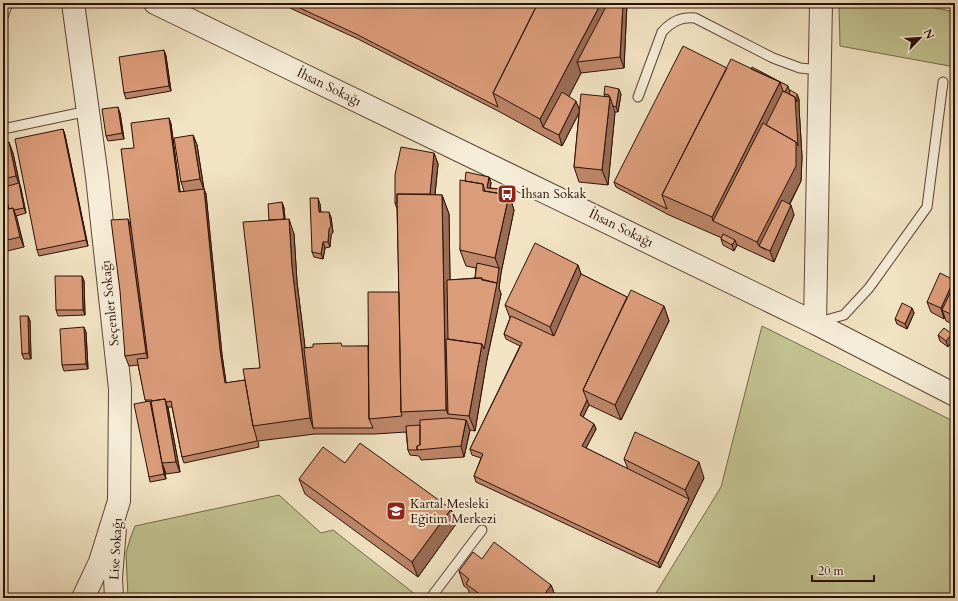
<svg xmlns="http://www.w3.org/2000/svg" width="958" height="601" viewBox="0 0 958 601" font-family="Cardo,serif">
  <rect width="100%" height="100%" fill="#f1e3c3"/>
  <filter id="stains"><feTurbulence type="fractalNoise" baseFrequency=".005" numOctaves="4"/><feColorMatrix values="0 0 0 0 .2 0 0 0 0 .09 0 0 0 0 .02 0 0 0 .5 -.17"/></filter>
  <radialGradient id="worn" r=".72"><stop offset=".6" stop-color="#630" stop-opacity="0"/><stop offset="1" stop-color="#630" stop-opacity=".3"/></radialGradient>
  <path fill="#c1c18f" stroke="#76684a" d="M839 3H911L955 12V67L840 46Z
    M762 326 955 422V598H653L721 487Z
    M279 495 321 533 333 530 420 598H128L126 553 130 539 135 526Z"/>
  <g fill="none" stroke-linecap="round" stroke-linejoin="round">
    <g stroke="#5d4535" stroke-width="11">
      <path id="service" d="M3 17 8 3
        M638 97 662 32C672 21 681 17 695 18L773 58 800 68 820 70
        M3 129 88 111
        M819 322 844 315 869 288 927 207 943 82
        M432 596 482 530"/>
    </g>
    <g stroke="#5d4535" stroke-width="20">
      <path id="minor" d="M114 598 113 578 117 528"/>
    </g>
    <g stroke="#5d4535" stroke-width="24">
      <path id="tertiary" d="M73 3 97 177 120 389 119 501 100 562 83 598
        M155 3 815 323 955 395
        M815 323 821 3"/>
    </g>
    <use href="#service" stroke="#f6edd8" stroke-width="9"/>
    <use href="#minor" stroke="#f6edd8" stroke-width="18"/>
    <use href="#tertiary" stroke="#f6edd8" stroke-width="22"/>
  </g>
  <path fill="#bc8669" stroke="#2c1006" d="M279 3H627L624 68 581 73 569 96 580 109 605 97 604 94H621L618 112H615L608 185 579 182 574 167 579 113 562 146 500 112 358 39Z
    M164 50 166 56 171 91 126 99 124 93Z
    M790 92 799 99V107L802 157 801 181 790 204 794 215 774 262 737 245 734 251 723 245 721 239 722 238 669 215 616 187 614 182Z
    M120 113 124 139 108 141 106 136Z
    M169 118 171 124 180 192 184 191 181 182 193 135 197 145 204 189 206 194 222 355 226 383 245 380 260 368 269 220 282 202 284 208 285 219 294 234 297 282 305 348 368 346 399 292 397 209 395 203 434 153 438 164 435 195H442L449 214 450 280 475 278 476 268 466 266 460 250 465 181 489 177 491 183 490 188 511 190 513 196 512 204 514 210 501 273 499 288 501 294 487 359 475 431 470 430 464 457 421 460 419 456 410 455 408 450 406 432 375 434H315L258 441 259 447 184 463 182 457 172 407H168L180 472 166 474 164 468 166 479 150 482 149 477 146 402 138 365 129 366 125 356 134 148Z
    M63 129 65 135 88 246 39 256 37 250Z
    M3 144 13 153 26 213 16 216 24 247 3 252V196L7 209H9L3 186Z
    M320 204 321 212 331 217 333 232 331 235 330 247 325 248 323 259 314 257 312 252Z
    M578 265 581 274 627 297 664 306 669 321 621 420 589 405 583 417 594 424 596 429 586 448 628 469 624 459 704 478 660 568 476 482 474 476 481 458 472 455 470 449 520 346 506 339 504 334 510 318 505 305Z
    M82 276 84 281 85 315 58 316 56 310Z
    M954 280 955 283V325L946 321 945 318 944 319 931 312 927 302Z
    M912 308 914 313 907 329 897 324 895 319Z
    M28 316 30 321 31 359H24L22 354Z
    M86 332 88 369 64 371 62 365Z
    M938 335 954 339 948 347 940 341Z
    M345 463 451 509 456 524 418 577 305 494 299 479Z
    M482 559 551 585 556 598H471L468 589 464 586 459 571Z"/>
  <path fill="#996d55" stroke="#2c1006" d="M601 3H614L577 62 581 73 551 131 543 127 540 119Z
    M623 3H627L624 68 620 57Z
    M3 45 4 57 3 54Z
    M164 50 166 56 171 91 169 86Z
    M780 82 788 86 790 92 713 221 712 217Z
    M619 89 621 94 618 112 616 107Z
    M797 94 799 99V107L802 157 801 181 766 250 759 246 757 242 795 97Z
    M610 97 615 112 608 185 602 170Z
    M576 101 580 111 562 146 559 135Z
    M118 107 120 113 124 139 122 133Z
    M169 118 171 124 181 198 179 192Z
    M63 129 65 135 88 246 86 240Z
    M193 135 197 145 204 190 200 179Z
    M9 142 13 153 20 187 16 176Z
    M434 153 438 164 433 214 429 203Z
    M489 177 491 183 489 193 487 188Z
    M19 183 21 188 26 213 24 208Z
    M204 189 206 194 222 355 227 389 225 383 220 350Z
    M511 190 513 196 512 204 514 210 501 273 499 288 501 294 487 359 475 431 469 416 482 344 499 268 495 258 509 195Z
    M442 195 449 214 451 344 448 414 446 410Z
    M318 198 320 204 321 218 319 212Z
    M282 202 284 208 286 230 284 225Z
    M791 205 794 215 774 262 770 251Z
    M13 208 17 218 24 247 20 237Z
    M329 212 331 217 333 232 331 235 330 247 328 242Z
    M128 219 132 229 150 364 146 353Z
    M289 219 294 234 297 282 315 428H313L310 418 292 267Z
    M735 240 737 245 734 251 732 245Z
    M323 242 325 248 323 259 321 254Z
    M578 265 583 280 556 342 550 327Z
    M82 276 84 281 85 315 83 310Z
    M954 280 955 283V296L942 310 945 318 944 319 941 308Z
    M664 306 669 321 621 420 615 405Z
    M912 308 914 313 907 329 905 324Z
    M28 316 30 321 31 359 29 353Z
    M84 327 86 332 88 369 86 364Z
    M952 334 954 339 948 347 946 341Z
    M165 399 168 409 180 472 176 462Z
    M587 400 589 405 581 421 580 415Z
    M150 401 152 406 162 463 164 468 166 479 164 474Z
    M466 420 470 430 464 457 461 446Z
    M594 424 596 429 584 452 582 446Z
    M699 462 704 478 660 568 658 563 689 499 685 490Z
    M451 509 456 524 418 577 412 562Z
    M551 585 556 598H542Z"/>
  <path fill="#db9c7a" stroke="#2c1006" d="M289 3H538L493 93 498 107 356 34Z
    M538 3H601L540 119 493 93Z
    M608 3H623L620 57 577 62Z
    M683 46 727 68 662 195 667 209 614 182Z
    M164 50 169 86 124 93 119 57Z
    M731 59 780 82 712 217 662 195Z
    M752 67 788 86 785 92 783 91 780 82 751 69Z
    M605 86 619 89 616 107 613 106 610 97H609V95L604 94Z
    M790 90 797 94V102L795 97 789 94Z
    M783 91 795 97 798 146 796 142 766 125Z
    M562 92 576 101 559 135 543 127Z
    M581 94 610 97 602 170 574 167Z
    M118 107 122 133 106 136 102 109Z
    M169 118 179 192 204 189 220 350 225 383 245 380 253 426 256 436 257 441 182 457 171 401 166 402 165 399 152 401V400H145L137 359 148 358 121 149 134 148 131 123Z
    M763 123 796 142V166L757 242 713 221Z
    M63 129 86 240 37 250 15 139Z
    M193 135 200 179 181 182 174 138Z
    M9 142 16 176 3 179V144Z
    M401 147 434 153 430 194H397V203H395V175Z
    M466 172 489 177 487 188 511 190 510 198 509 195 485 191 483 184 465 181Z
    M460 180 483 184V191L509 195 495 258 460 250Z
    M19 183 24 208 14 210 13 208 9 209 4 187Z
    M397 194 442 195 446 410 401 412Z
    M3 197 6 209 3 210Z
    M310 198H318L319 212H329L331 226 329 229 328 242H323L321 254 312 252Z
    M782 200 791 205 770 251 759 246Z
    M282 202 284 219 269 220 268 204Z
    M13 208 20 237 3 241V210Z
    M128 219 146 353 125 356 120 291 111 220Z
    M289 219 292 267 310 418 253 426 243 369 260 368 243 222Z
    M723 234 735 240 732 245 721 239Z
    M535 243 578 265 550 327 505 305Z
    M477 263 499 268 497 283 482 280V278H475Z
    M940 273 954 280 941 308 927 302Z
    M581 274 627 297 583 390 587 400 580 415 594 424 582 446 689 499 658 563 474 476 483 454 470 449 522 343 504 334 511 316 554 336Z
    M55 276H82L83 310H56Z
    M482 278 481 279 497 283 484 349 482 344 448 339 447 280Z
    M954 285H955V316L942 310Z
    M631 290 664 306 615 405 583 390Z
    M368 292H399L401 412 402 416 369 419Z
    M902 303 912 308 905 324 895 319Z
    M20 316H28L29 353 22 354Z
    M84 327 86 364 62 365 60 329Z
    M944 328 952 334 946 341 938 335Z
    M446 339 482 344 469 416 448 414Z
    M341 343 342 346H368L369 419 373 428H313L304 348 313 347V344Z
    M165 399 176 462 162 463 151 401Z
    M150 401 164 474 149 477 134 404Z
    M449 418 466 420 461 446 417 450V446L420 445V420Z
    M420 425V445L417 446V450H408L406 426Z
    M635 432 699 462 685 490 624 459Z
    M360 443 451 509 412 562 299 479 323 447 345 463Z
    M494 542 551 585 542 598H485L466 584 469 579 459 571 473 552 482 559Z
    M548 594 554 598H545Z"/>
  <defs>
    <g id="bus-square" transform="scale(1)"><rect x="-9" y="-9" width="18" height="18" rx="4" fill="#8f2418" stroke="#f6edd8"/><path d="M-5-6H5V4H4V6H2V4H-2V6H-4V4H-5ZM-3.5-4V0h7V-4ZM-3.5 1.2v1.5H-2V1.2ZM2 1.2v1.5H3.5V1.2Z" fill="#fff"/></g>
    <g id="school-square" transform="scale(1)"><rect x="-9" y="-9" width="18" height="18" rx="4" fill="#8f2418" stroke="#f6edd8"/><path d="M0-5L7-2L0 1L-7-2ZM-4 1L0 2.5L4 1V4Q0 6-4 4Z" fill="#fff"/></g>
  </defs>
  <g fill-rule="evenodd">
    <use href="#bus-square" x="507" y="194"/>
    <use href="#school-square" x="396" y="511"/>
  </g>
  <g text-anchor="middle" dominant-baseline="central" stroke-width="4" stroke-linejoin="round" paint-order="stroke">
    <g font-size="13" fill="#2c1006" stroke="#f6edd8">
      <text transform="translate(329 87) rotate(26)">İhsan Sokağı</text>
      <text transform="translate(621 228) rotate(26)">İhsan Sokağı</text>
      <text transform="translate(110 303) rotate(-96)">Seçenler Sokağı</text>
      <text transform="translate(116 549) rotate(-87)">Lise Sokağı</text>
    </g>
    <g font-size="13" fill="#2c1006" stroke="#f6edd8" text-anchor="start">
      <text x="521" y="194">İhsan Sokak</text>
      <text x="410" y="504">Kartal Mesleki<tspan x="410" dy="15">Eğitim Merkezi</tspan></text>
    </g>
  </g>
  <rect width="958" height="601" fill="none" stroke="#f1e3c3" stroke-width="16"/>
  <rect x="4" y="4" width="950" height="593" fill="none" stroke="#2c1006" stroke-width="2"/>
  <rect x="8" y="8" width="942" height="585" fill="none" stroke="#2c1006"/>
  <g transform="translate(920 38) rotate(65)" stroke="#f6edd8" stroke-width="3" paint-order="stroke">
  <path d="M0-3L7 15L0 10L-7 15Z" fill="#2c1006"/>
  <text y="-6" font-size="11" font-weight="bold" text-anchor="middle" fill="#2c1006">N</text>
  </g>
  <path d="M812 575v6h62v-6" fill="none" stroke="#2c1006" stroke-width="2"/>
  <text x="818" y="575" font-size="12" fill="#2c1006" stroke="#f6edd8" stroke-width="3" paint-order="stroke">20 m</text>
  <rect width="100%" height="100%" filter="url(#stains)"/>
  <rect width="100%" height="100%" fill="url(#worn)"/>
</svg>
